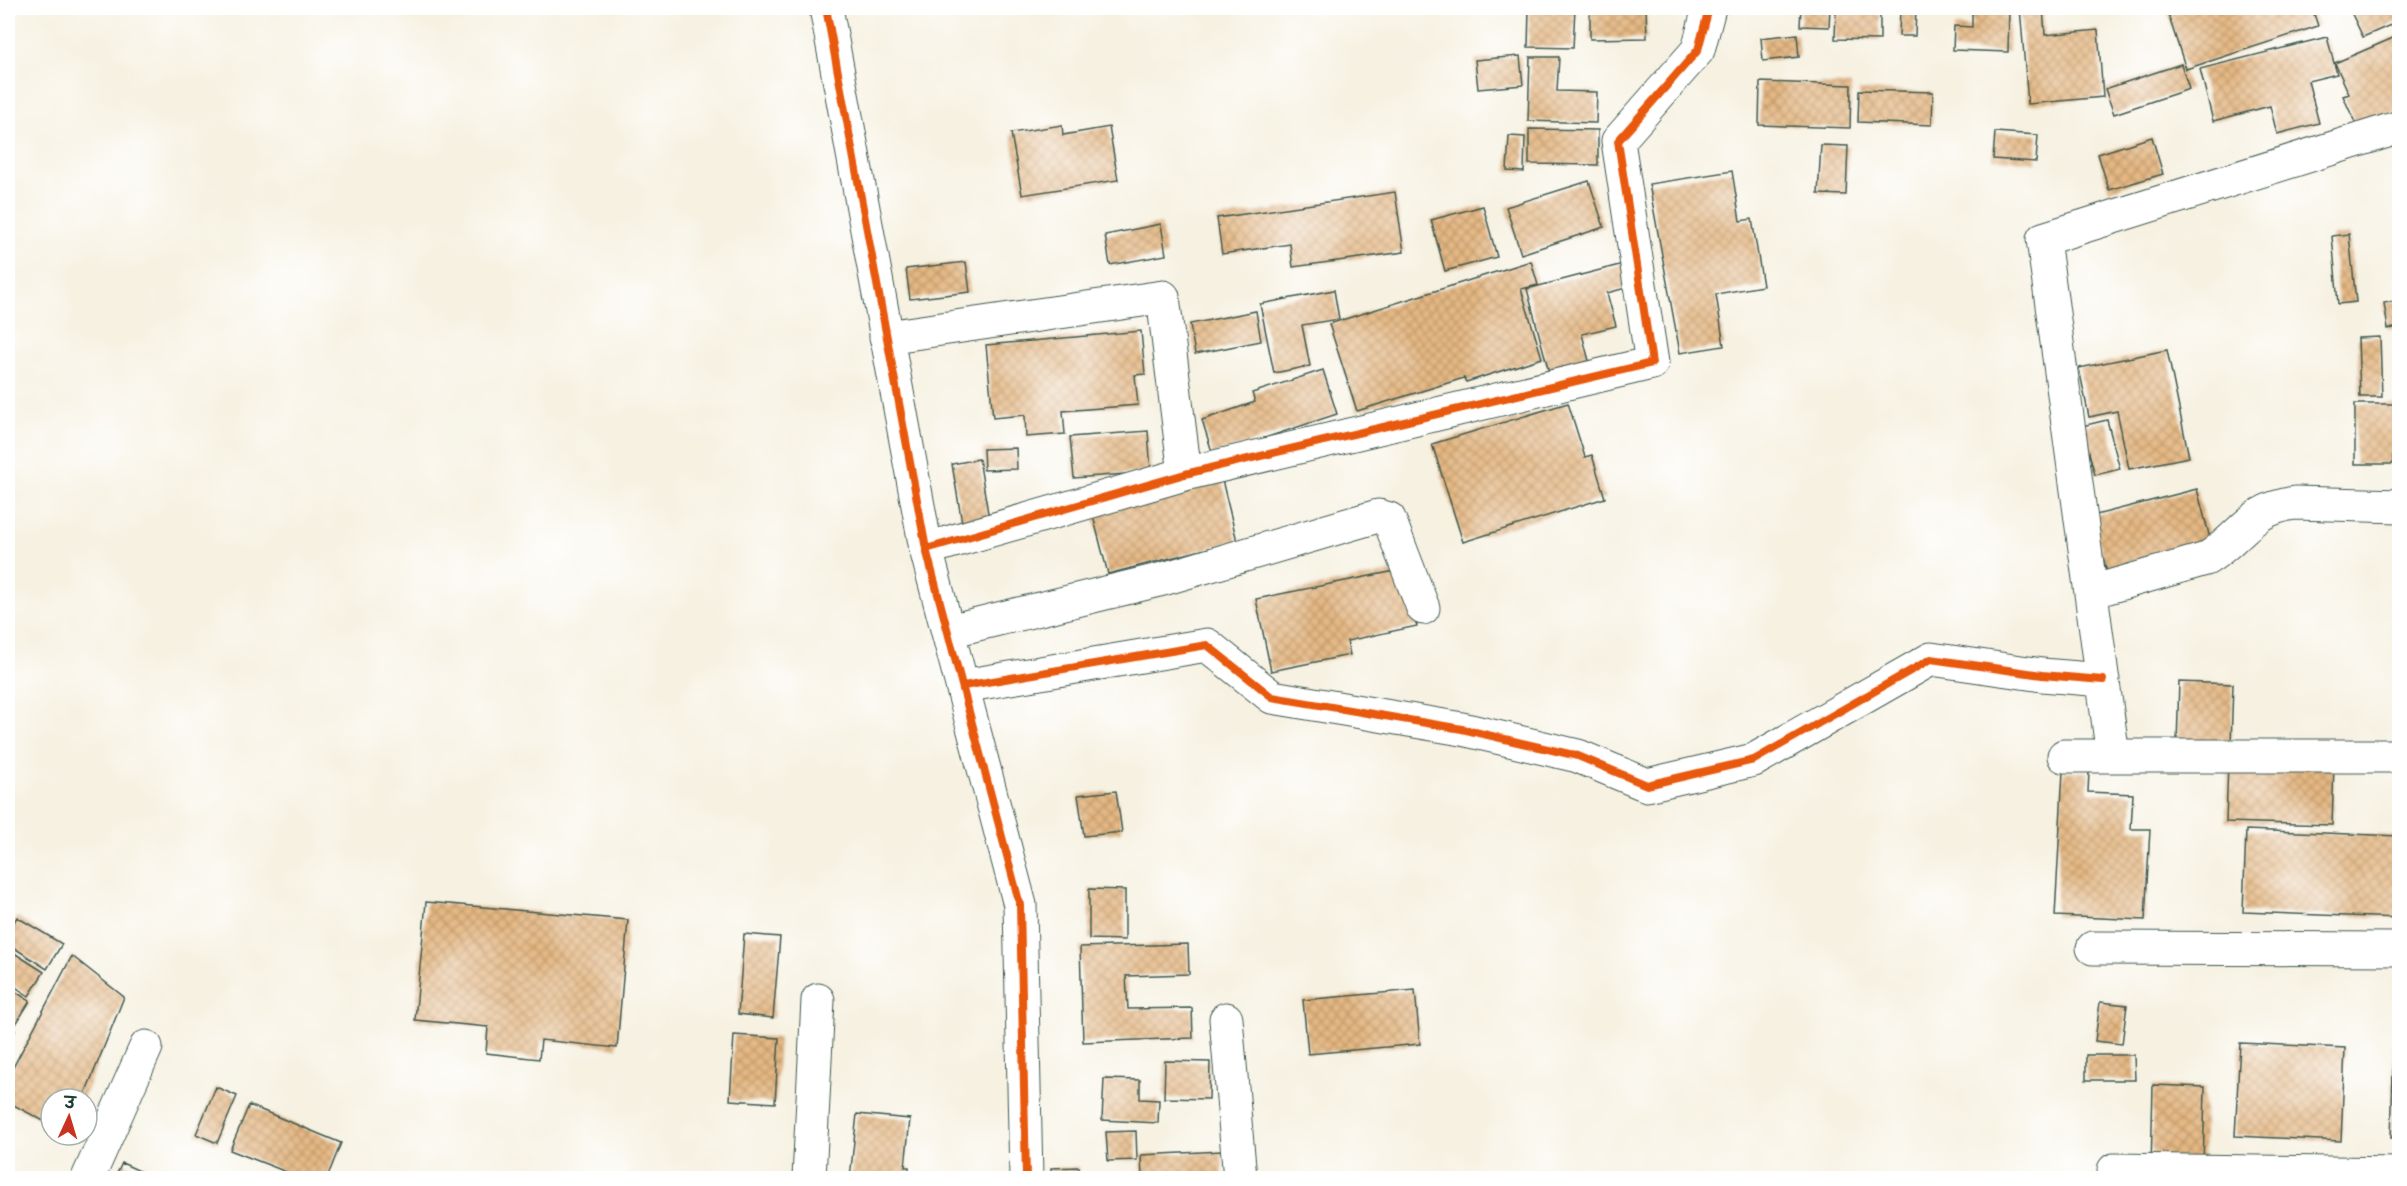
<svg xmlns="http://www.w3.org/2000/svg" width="2407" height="1186" viewBox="0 0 2407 1186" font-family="Itim,'Playpen Sans Deva',sans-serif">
  <defs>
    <pattern id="building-cross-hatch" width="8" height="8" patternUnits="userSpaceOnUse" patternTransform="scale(1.5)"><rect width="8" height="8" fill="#e6b883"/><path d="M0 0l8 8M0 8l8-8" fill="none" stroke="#ba976c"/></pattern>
  </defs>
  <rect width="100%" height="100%" fill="#fff"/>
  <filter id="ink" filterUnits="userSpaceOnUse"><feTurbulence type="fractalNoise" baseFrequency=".0167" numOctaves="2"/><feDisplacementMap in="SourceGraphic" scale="12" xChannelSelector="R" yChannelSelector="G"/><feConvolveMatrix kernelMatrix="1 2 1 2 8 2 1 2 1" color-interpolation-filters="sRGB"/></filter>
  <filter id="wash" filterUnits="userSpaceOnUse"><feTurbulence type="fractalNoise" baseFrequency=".008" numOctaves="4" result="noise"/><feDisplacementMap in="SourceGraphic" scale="24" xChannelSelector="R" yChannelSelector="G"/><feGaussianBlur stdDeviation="1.35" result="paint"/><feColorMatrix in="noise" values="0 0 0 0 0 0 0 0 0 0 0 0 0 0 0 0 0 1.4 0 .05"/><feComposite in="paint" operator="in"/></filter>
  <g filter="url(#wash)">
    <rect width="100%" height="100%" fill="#f6f1e1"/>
    <g id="blocks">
      <path fill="url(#building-cross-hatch)" d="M1529 8H1575L1573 48 1528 47Z
        M1590 8H1646L1647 38 1590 39Z
        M1801 8H1830L1829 27 1800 26Z
        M1836 8H1880V40L1835 39Z
        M1900 8H1916L1915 36H1899Z
        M1972 8H2009L2008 52 1953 50 1954 26 1972 27Z
        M2020 8H2043L2045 35 2098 30 2103 97 2028 104Z
        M2166 8H2312L2318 26 2186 69Z
        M2349 8H2394L2400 21 2363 37Z
        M1797 34 1799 57 1763 61 1761 38Z
        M2400 35V110L2358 129 2343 96 2349 94 2335 63Z
        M2327 37 2337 74 2308 81 2319 123 2277 134 2270 106 2213 121 2200 69Z
        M1520 56 1523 85 1478 89 1475 60Z
        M1530 57H1559L1557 91 1597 92 1596 123 1528 121Z
        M2181 64 2189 89 2114 114 2105 89Z
        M1760 82 1851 85 1850 128 1759 125Z
        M1859 90 1933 92 1932 125 1858 122Z
        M1062 125 1063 135 1109 127 1118 180 1022 195 1011 133Z
        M1529 129 1598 130V165L1529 164Z
        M1995 132 2038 135 2036 162 1993 159Z
        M1509 136 1525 137 1524 172 1507 171Z
        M2152 137 2163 174 2109 190 2098 154Z
        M1821 145 1848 146 1846 195 1818 194Z
        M1732 171 1740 221 1752 219 1763 286 1716 294 1724 346 1680 353 1649 184Z
        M1589 181 1604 227 1521 254 1506 207Z
        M1395 192 1404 252 1293 267 1290 244 1222 254 1217 218Z
        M1483 206 1497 257 1445 271 1431 220Z
        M1161 224 1166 255 1110 265 1105 235Z
        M2349 234 2356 302 2338 304 2332 236Z
        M1531 261 1538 285 1521 289 1542 358 1466 382 1464 378 1357 411 1329 324Z
        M966 262 970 292 910 299 906 269Z
        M1631 262 1637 285 1607 293 1616 326 1582 334 1590 365 1550 376 1527 289Z
        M1334 290 1339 319 1302 325 1310 366 1274 373 1260 304Z
        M2400 300V327L2388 329 2384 303Z
        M1256 311 1261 341 1195 354 1190 324Z
        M1141 331 1145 374 1135 375 1138 405 1063 411 1065 434 1026 437 1025 415 993 418 986 345Z
        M2380 337 2382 397H2360L2358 338Z
        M2167 350 2189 457 2129 469 2117 411 2089 417 2079 368Z
        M1323 370 1337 414 1213 455 1202 420 1255 402 1252 393Z
        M1568 403 1585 457 1592 455 1605 498 1463 542 1432 444Z
        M2355 404H2400V442L2393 441V464H2355Z
        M2107 420 2120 469 2095 475 2082 426Z
        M1148 431 1151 472 1074 478 1070 437Z
        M1016 448 1017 469 984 470 983 449Z
        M979 459 990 525 963 529 952 464Z
        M1222 480 1237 541 1108 574 1092 512Z
        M2197 489 2212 546 2107 572 2092 516Z
        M1405 569 1417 626 1347 641 1350 655 1271 671 1256 599Z
        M2179 682 2233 684 2231 745 2177 743Z
        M2228 762 2334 765 2332 825 2226 822Z
        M2063 771 2089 772 2088 792 2133 794 2131 829H2150L2145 920 2055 916Z
        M1116 791 1122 832 1084 836 1078 795Z
        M2246 830 2400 836V918L2243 912Z
        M1089 889 1125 890V940L1089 939Z
        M426 902 628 920 617 1048 541 1040 539 1059 486 1053 488 1027 415 1020Z
        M17 917 62 944 47 969 8 944V932Z
        M744 934 780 937 773 1018 738 1014Z
        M1188 944 1189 974 1126 976 1128 1009 1192 1008 1193 1038 1083 1042 1080 947Z
        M8 949 44 972 29 996 8 982Z
        M72 956 124 997 83 1099H51V1125L8 1102V1077Z
        M8 987 30 1001 16 1024 8 1019Z
        M1415 990 1420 1044 1308 1054 1303 1000Z
        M2100 1002 2127 1005 2122 1044 2095 1041Z
        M8 1027 15 1031 8 1046Z
        M734 1035 779 1038 775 1103 730 1100Z
        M2394 1042H2400V1138H2391Z
        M2240 1043 2345 1048 2341 1141 2235 1136Z
        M2086 1055H2134L2135 1080H2086Z
        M1165 1061 1210 1062 1209 1099 1164 1098Z
        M1104 1079 1140 1080V1099L1159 1100 1158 1123 1102 1120Z
        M2153 1085 2205 1087 2203 1170 2151 1168Z
        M216 1087 237 1096 217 1143 196 1134Z
        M249 1105 341 1143 327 1178H302L230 1150Z
        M857 1114 910 1119 905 1167H909L908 1178H850Z
        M1136 1131 1137 1160 1108 1161 1106 1132Z
        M1222 1151 1223 1178H1142L1141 1155Z
        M122 1163 155 1178H115Z
        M1079 1167V1178H1051V1168Z"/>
    </g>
  </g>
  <g filter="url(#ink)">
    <use href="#blocks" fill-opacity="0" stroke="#3f584e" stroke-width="1.5"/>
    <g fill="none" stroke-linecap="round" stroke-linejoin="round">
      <g stroke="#3f584e" stroke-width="35">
        <path id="street" d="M886 337 1163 297 1185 474
          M926 549 1185 474 1652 363 1618 141 1698 50 1709 8
          M2091 592 2206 559C2243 537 2248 509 2295 503L2400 506
          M949 631 1163 579 1378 516 1389 519 1423 608
          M963 686 1207 645 1272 697 1462 729 1578 756 1647 785 1754 760 1931 659 2042 675 2103 680
          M2064 756H2400
          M2113 756 2043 239 2400 127
          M2093 948 2400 949
          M1226 1019 1240 1178
          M2114 1170 2400 1174
          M88 1178 146 1047
          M809 1178 818 1000"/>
      </g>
      <g stroke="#3f584e" stroke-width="35">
        <path id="secondary" d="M826 8 926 549 1020 905 1026 1178"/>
      </g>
      <use href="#street" stroke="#fff" stroke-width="33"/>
      <use href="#secondary" stroke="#fff" stroke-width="33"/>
      <g stroke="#fff" stroke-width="11">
        <path id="cycleway" d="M826 8 926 549 1020 905 1026 1178
          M926 549 1185 474 1652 363 1618 141 1698 50 1709 8
          M963 686 1207 645 1272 697 1462 729 1578 756 1647 785 1754 760 1931 659 2042 675 2103 680"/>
      </g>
      <use href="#cycleway" stroke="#e8590c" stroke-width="8"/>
    </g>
  </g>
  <rect width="2407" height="1186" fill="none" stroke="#fff" stroke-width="30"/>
  <g transform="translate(69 1117) rotate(4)"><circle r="28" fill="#ffffff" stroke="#a5b1ae" stroke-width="1.5"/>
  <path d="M0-4.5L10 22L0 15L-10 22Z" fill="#c8321e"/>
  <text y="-9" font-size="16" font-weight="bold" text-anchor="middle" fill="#1f3d34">उ</text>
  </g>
</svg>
